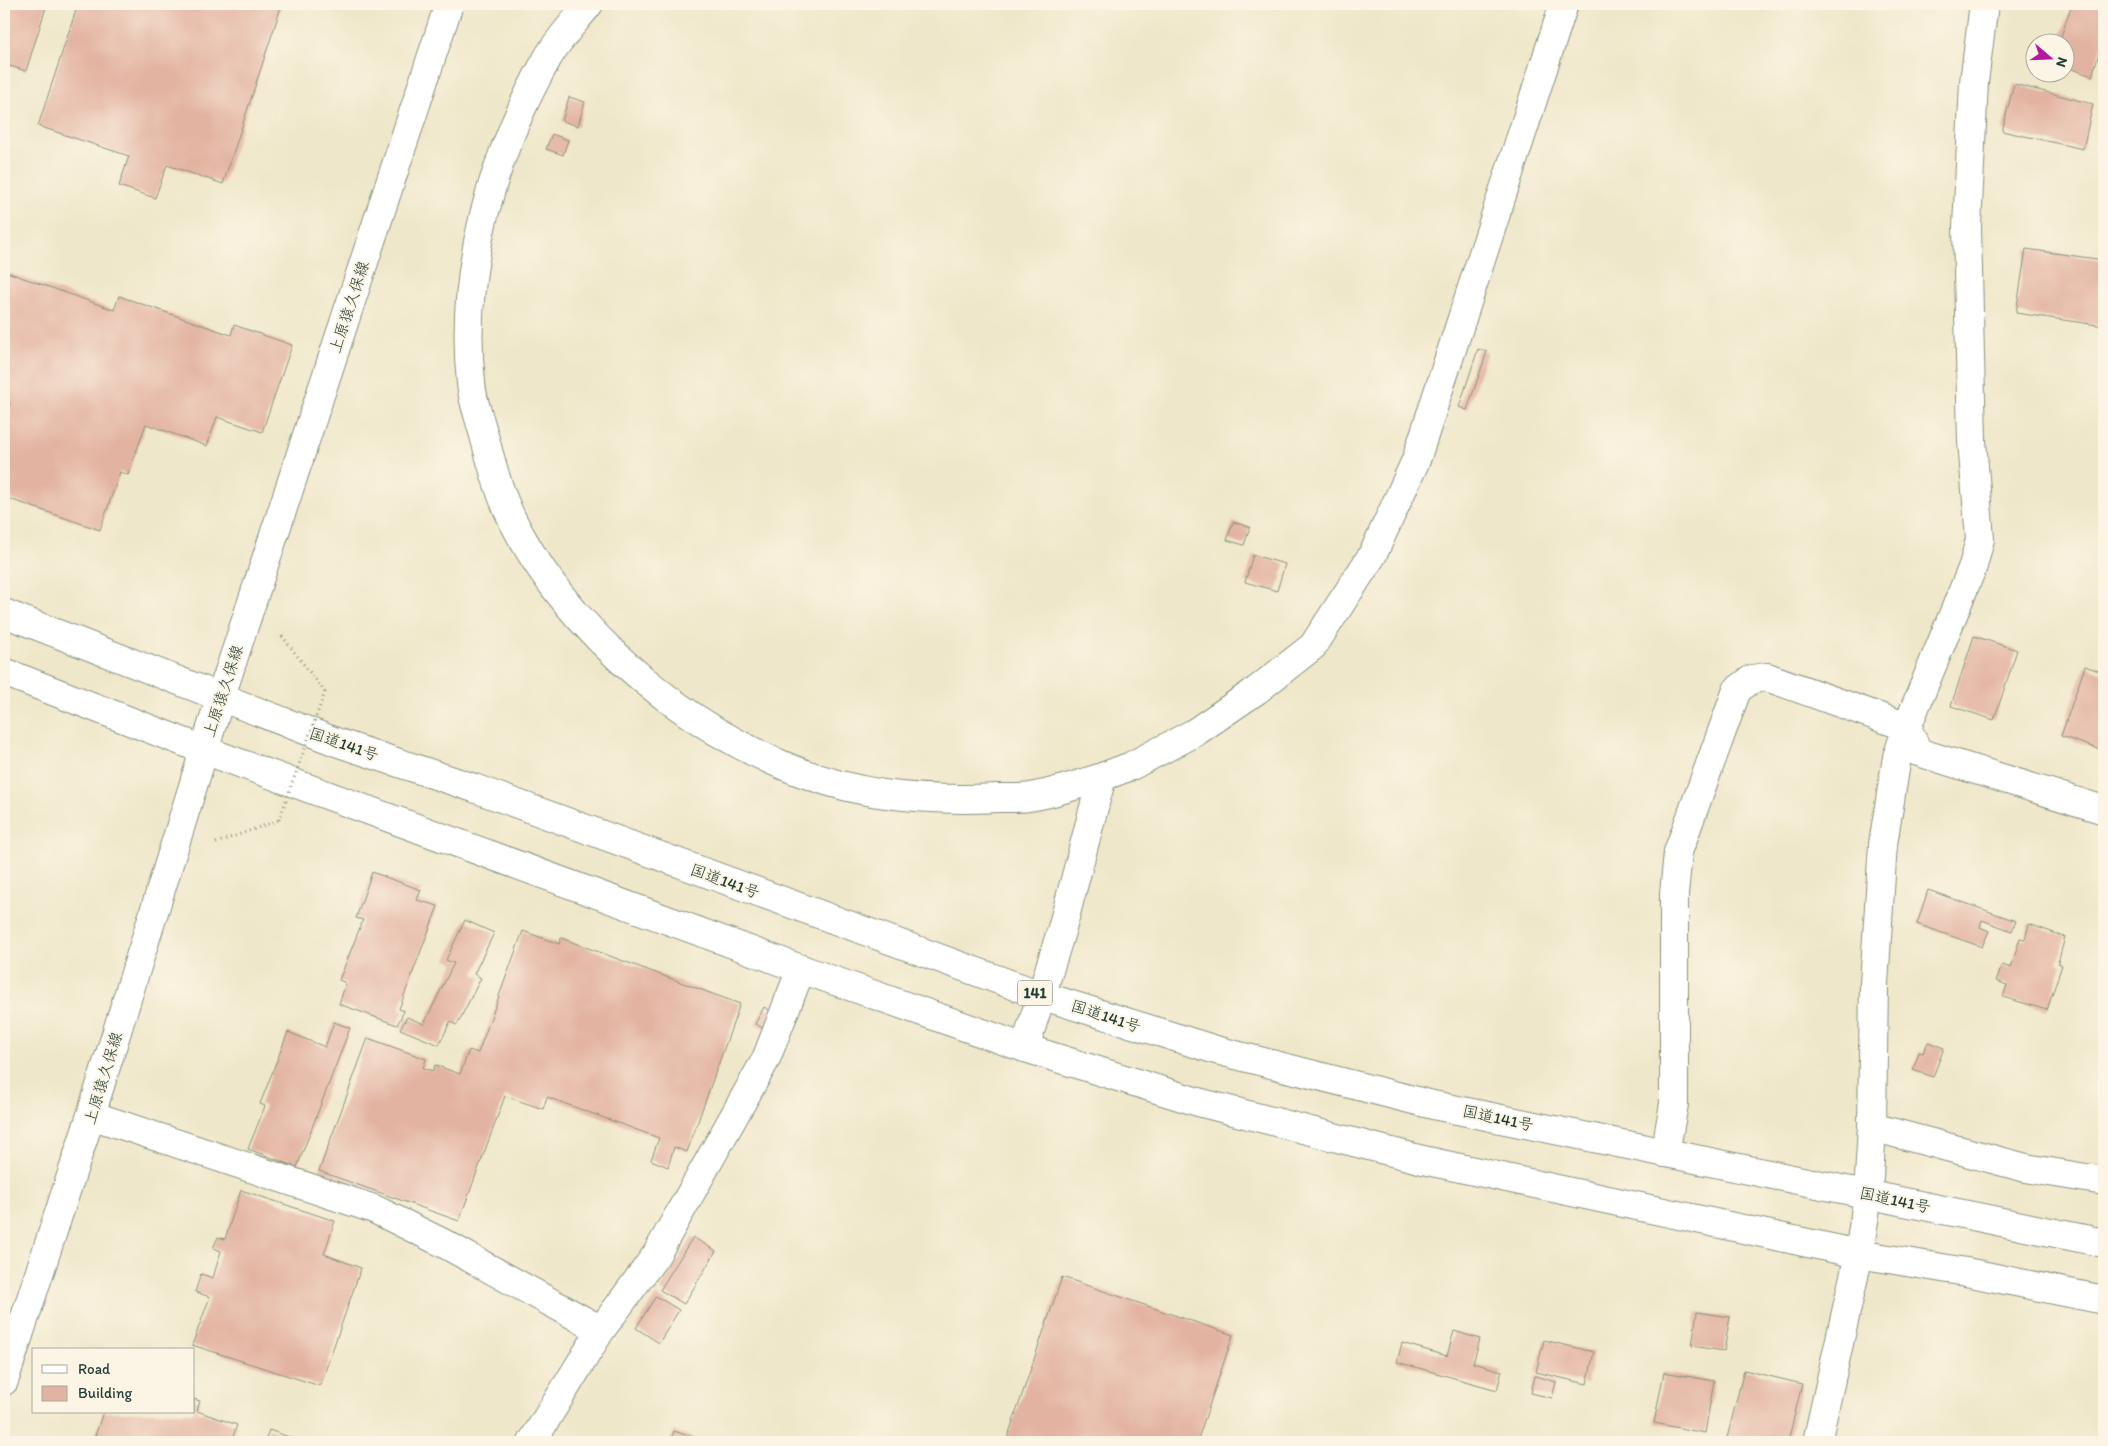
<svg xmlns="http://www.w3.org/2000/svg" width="2108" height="1446" viewBox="0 0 2108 1446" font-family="Itim,'Klee One',sans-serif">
  <rect width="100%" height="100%" fill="#fcf5e5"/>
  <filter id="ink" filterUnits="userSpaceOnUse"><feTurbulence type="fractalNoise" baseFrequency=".02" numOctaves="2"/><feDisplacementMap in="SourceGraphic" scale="10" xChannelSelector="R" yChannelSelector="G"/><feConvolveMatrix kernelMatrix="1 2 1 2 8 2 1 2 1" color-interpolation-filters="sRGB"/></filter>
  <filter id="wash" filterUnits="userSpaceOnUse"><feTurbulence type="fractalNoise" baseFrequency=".0096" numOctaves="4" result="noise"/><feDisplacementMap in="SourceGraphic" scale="20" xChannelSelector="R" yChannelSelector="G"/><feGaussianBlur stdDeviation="1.12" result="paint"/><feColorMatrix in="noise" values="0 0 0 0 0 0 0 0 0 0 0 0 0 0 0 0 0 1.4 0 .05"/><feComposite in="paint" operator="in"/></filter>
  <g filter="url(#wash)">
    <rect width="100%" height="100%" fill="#efe7c9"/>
    <g id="blocks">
      <path fill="#e3b3a1" d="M4 4H47L26 71 4 64Z
        M78 4H282L223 184 167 165 155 198 119 186 129 156 38 126Z
        M2072 4H2104V37L2092 76 2066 67V42H2059Z
        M2014 84 2093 104 2083 149 2002 131Z
        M569 97 585 102 578 126 562 121Z
        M552 134 568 140 563 155 546 149Z
        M2026 249 2104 260V326L2016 313Z
        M4 271 114 310 119 296 231 335 234 325 292 345 262 432 217 417 207 446 146 424 128 475 120 472 100 530 4 497V421L10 403 4 400Z
        M1478 349 1487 352 1467 410 1459 407Z
        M1233 522 1250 527 1244 545 1227 540Z
        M1253 555 1285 564 1277 591 1245 582Z
        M1974 636 2017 650 1994 720 1951 706Z
        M2085 666 2104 673V739L2101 750 2061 736Z
        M372 872 421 890 417 900 438 906 399 1009 404 1011 397 1025 339 1004 346 983 339 980 363 920 356 918Z
        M1928 890 2016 921 2012 931 1982 920 1980 927 1989 931 1982 947 1917 924Z
        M465 920 494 933 474 974 481 978 457 1025 450 1022 439 1045 400 1029 407 1017 424 1024 454 963 446 960Z
        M2029 924 2065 937 2058 963 2062 965 2047 1010 2003 997 2007 985 1996 981 2002 965 2011 968 2020 938 2025 939Z
        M523 931 559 944 561 938 740 1004 687 1152 674 1147 668 1167 651 1160 659 1138 547 1097 543 1109 505 1096 459 1221 319 1171 368 1038 426 1059 423 1068 433 1071 435 1065 460 1074 469 1050 478 1053Z
        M764 1007 776 1014 767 1030 755 1024Z
        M334 1022 350 1028 297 1167 248 1149 265 1106 260 1104 288 1032 325 1047Z
        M1928 1042 1944 1048 1933 1077 1913 1070 1919 1052 1923 1053Z
        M241 1190 335 1221 324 1254 361 1268 320 1386 192 1345 210 1297 195 1292 201 1274 213 1278 221 1251 213 1248 218 1237 225 1239Z
        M693 1237 716 1251 684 1304 660 1290Z
        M1062 1277 1233 1335 1197 1442H1006Z
        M656 1296 679 1310 659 1343 636 1328Z
        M1697 1312 1730 1317 1724 1351 1692 1346Z
        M1454 1331 1480 1339 1473 1363 1502 1371 1497 1390 1397 1362 1402 1343 1447 1356Z
        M1544 1340 1594 1352 1587 1384 1536 1372Z
        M1744 1370 1802 1384 1788 1442H1726Z
        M1664 1372 1714 1381 1705 1433 1654 1423Z
        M1535 1376 1556 1382 1552 1398 1531 1393Z
        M194 1399 200 1401 197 1411 237 1425 231 1442H93L103 1412H194Z
        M269 1430 295 1439 294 1442H265Z
        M674 1431 706 1442H670Z"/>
    </g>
  </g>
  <g filter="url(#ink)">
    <use href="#blocks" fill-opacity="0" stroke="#87927e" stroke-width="1"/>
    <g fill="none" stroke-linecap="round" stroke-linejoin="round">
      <g stroke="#87927e" stroke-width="30">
        <path id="minor" d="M589 4C575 22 558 39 547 59 492 157 459 270 471 383 472 400 479 416 483 432 491 461 499 494 513 521 579 653 738 774 885 794 922 799 960 800 998 798 1010 798 1023 799 1035 796 1058 792 1080 784 1102 777
          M1025 1048 1063 925 1102 777 1131 766 1194 733 1257 690 1313 646 1373 554 1416 460 1564 4
          M91 1115 374 1209 443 1243 601 1330
          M1872 1127 2026 1168 2104 1181
          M1665 1153 1674 1104V894L1678 852 1737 690 1752 679 1767 677 1907 727 1918 752 2104 810
          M532 1442 601 1330 656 1255 766 1059 801 969
          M1817 1442 1859 1254 1868 1194 1872 1127 1874 984 1883 844 1897 757 1907 727 1973 566 1980 539 1972 441 1967 227 1974 82 1984 4"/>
      </g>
      <g stroke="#87927e" stroke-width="30">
        <path id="major" d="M4 1381 91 1115 220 699 449 4"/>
      </g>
      <g stroke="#87927e" stroke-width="30">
        <path id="highway" d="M4 613 336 742 474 788 1040 995 1216 1050 1433 1105 2104 1243
          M4 672 204 750 801 969 1025 1048 1198 1102 1423 1160 1859 1254 1966 1272 2104 1300"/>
      </g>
      <path stroke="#87927e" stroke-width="3" stroke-dasharray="1 4" stroke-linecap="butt" d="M282 636 325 692
        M216 843 279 820"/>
      <use href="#minor" stroke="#fff" stroke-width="28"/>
      <use href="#major" stroke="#fff" stroke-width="28"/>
      <use href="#highway" stroke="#fff" stroke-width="28"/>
      <path stroke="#87927e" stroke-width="3" stroke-dasharray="1 4" stroke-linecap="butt" d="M279 820 325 692"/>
    </g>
  </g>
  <g text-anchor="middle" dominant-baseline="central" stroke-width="4" stroke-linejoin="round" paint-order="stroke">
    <rect fill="#fcf5e5" stroke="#617469" stroke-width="1" x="1017.5" y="980.5" width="35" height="25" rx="4"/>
    <g font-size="15" font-weight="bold" fill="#1f3d34">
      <text x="1035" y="993">141</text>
    </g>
    <g font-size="16" fill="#1f3d34" stroke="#fcf5e5">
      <text transform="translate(349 307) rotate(-72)">上原猿久保線</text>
      <text transform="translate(223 691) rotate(-72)">上原猿久保線</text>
      <text transform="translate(344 744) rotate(19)">国道141号</text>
      <text transform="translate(725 881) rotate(20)">国道141号</text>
      <text transform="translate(1106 1016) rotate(18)">国道141号</text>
      <text transform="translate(103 1078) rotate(-73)">上原猿久保線</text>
      <text transform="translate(1498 1118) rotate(12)">国道141号</text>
      <text transform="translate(1895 1200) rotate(12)">国道141号</text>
    </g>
  </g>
  <rect width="2108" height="1446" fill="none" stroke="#fcf5e5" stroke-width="20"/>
  <rect x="32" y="1348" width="162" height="65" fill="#fcf5e5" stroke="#a4ab9e"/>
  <rect x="42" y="1365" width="25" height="8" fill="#ffffff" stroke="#a4ab9e"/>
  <text x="78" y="1374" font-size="15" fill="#1f3d34">Road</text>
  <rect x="42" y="1386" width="25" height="15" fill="#e3b3a1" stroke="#a4ab9e"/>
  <text x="78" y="1398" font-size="15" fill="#1f3d34">Building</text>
  <g transform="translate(2050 58) rotate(109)"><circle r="24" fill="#fcf5e5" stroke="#a4ab9e"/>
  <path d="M0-4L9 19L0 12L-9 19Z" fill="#b5179e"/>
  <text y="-8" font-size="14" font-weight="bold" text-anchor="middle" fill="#1f3d34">N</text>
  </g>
</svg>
